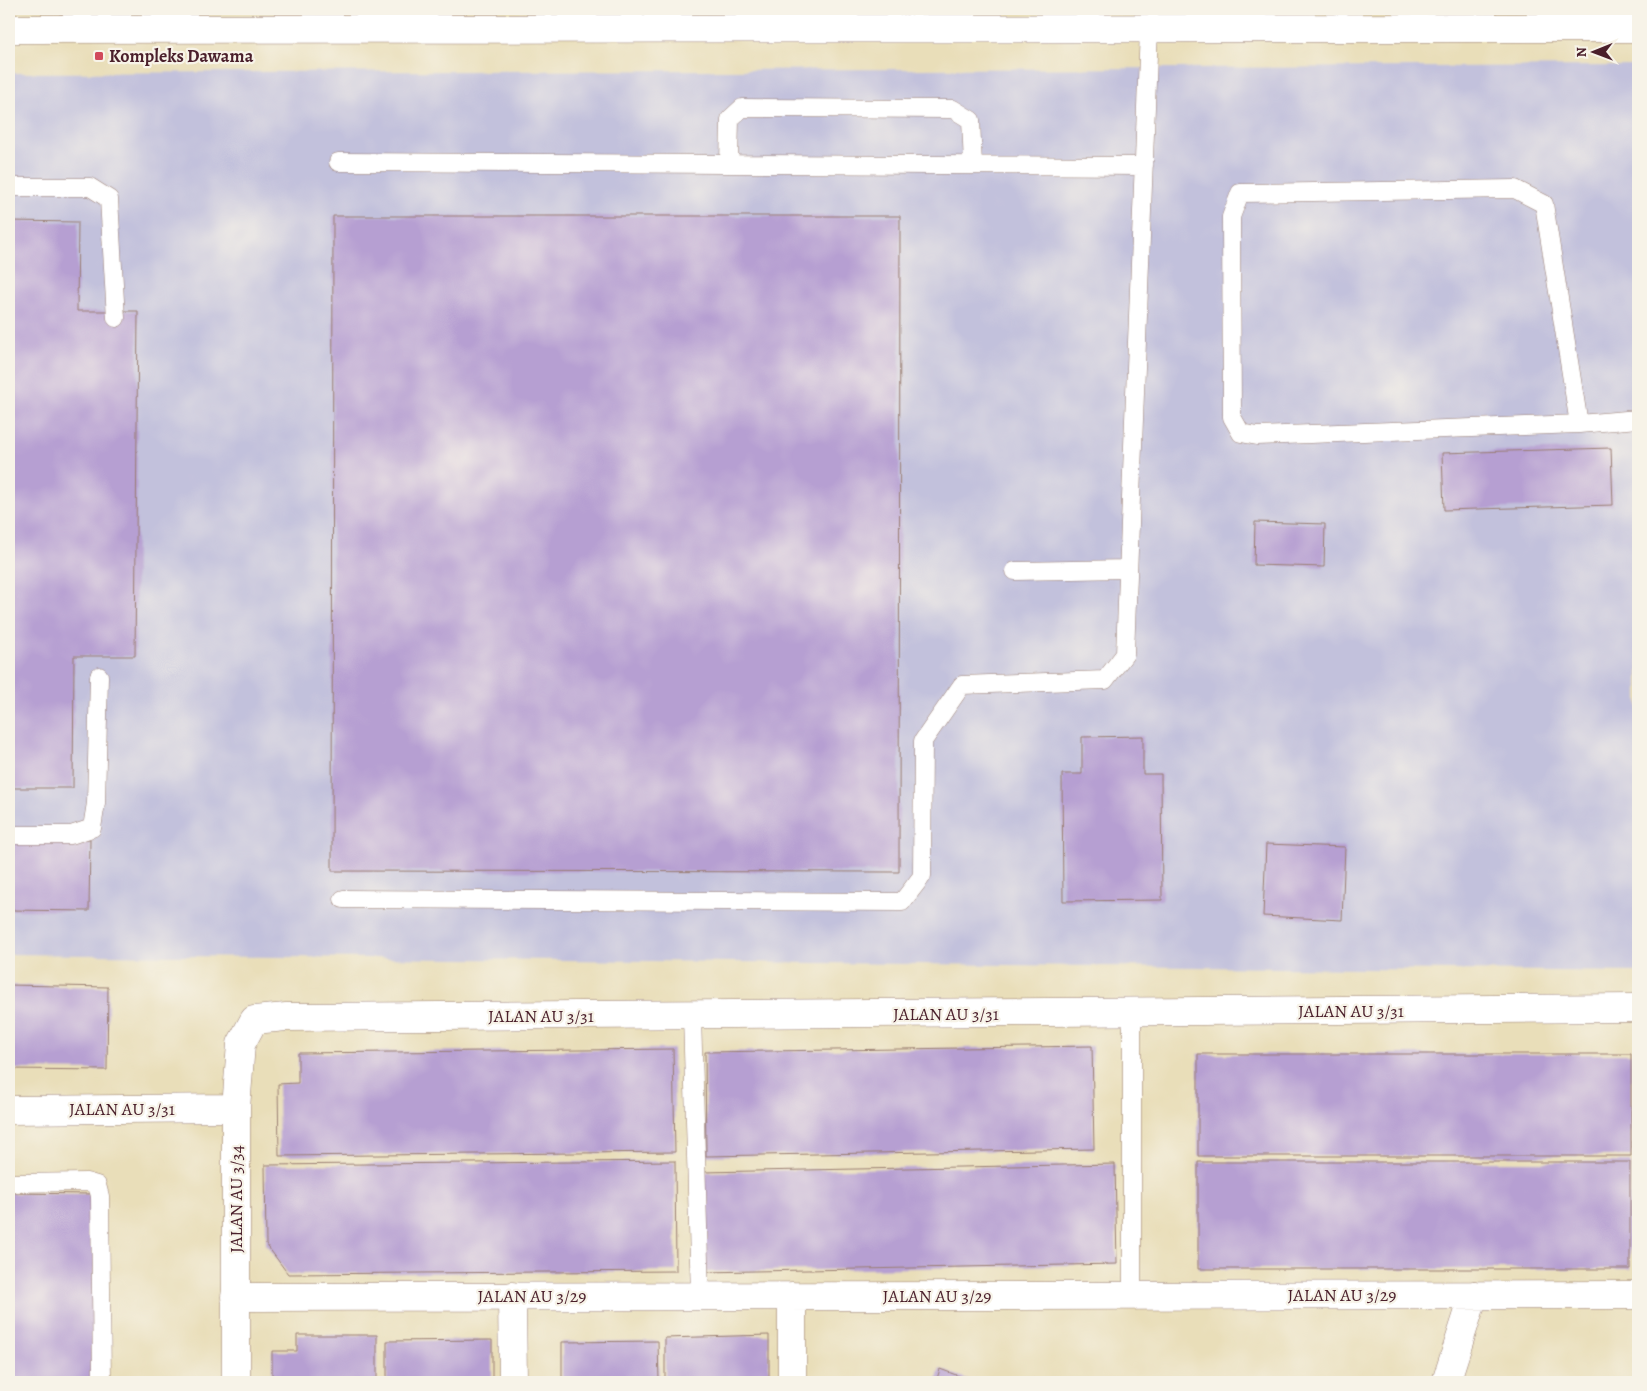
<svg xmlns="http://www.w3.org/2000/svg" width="1647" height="1391" viewBox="0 0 1647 1391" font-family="Alegreya,serif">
  <rect width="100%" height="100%" fill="#f7f3e8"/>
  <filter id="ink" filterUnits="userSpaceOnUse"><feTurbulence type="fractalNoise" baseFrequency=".02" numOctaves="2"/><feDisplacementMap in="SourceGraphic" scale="10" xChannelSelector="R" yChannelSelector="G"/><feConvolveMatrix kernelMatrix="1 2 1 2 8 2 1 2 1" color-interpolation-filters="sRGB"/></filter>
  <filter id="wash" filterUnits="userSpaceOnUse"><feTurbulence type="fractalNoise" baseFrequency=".0096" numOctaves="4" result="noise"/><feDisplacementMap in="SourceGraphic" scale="20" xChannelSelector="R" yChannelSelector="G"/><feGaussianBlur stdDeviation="1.12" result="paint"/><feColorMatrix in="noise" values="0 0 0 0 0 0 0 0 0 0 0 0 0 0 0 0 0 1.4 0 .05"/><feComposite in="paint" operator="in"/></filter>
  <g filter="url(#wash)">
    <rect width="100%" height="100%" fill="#e9deb9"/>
    <path fill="#c2c1dc" d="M1638 66V972L9 954V73Z"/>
    <g id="blocks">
      <path fill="#b69fd2" d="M333 216H900L899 872 332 871Z
        M9 221 78 222 77 311H138L135 656H74L73 788H9Z
        M1611 448 1613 505 1444 510 1442 453Z
        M1255 522 1325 524 1324 567 1254 565Z
        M1143 736V774H1161L1162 900 1063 901 1062 774H1082V737Z
        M9 838 90 839 89 911 9 910Z
        M1266 844 1345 847 1342 920 1263 916Z
        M9 985 108 987 107 1070 9 1069Z
        M1092 1046 1094 1149 706 1156 705 1052Z
        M673 1049 675 1152 279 1156 278 1084 298 1083V1053Z
        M1198 1054H1631V1156H1198Z
        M675 1161 676 1271 288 1274 266 1244 265 1165Z
        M1198 1162H1630V1269H1198Z
        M1115 1164 1117 1264 704 1272 702 1172Z
        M9 1193 96 1194 94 1382H9Z
        M297 1335H377V1382H272V1351H297Z
        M769 1335V1382H665V1338Z
        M492 1340V1382H387V1341Z
        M658 1341 659 1382H562V1342Z
        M940 1369 975 1382H936Z"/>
    </g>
  </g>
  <g filter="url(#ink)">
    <use href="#blocks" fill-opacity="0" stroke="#9a7e72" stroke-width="1"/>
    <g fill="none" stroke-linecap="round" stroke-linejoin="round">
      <g stroke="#9a7e72" stroke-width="19">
        <path id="lane" d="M338 162 1144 166
          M729 164 730 119 742 108 953 109 971 120 973 165
          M9 187H90L109 199 116 318
          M1515 189 1544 204 1579 424 1257 436 1241 433 1232 417 1231 217 1240 193Z
          M1579 424 1638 419
          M1015 571 1128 569
          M9 835H71L92 828 96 803 99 676
          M343 899 902 902 922 876 923 741 962 685 1105 680 1125 654 1149 29
          M692 1015 700 1296
          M9 1183 87 1182 97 1185 100 1196 102 1382
          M1132 1296V1012"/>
      </g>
      <g stroke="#9a7e72" stroke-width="29">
        <path id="street" d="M9 1110 236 1108
          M512 1296 513 1382
          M792 1296V1382
          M235 1297 1638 1295
          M236 1382V1108L241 1044 254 1020 286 1017 1638 1008
          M1446 1382 1474 1295"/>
      </g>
      <g stroke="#9a7e72" stroke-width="29">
        <path id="secondary" d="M9 29 1638 28"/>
      </g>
      <use href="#lane" stroke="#fff" stroke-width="18"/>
      <use href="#street" stroke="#fff" stroke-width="28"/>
      <use href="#secondary" stroke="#fff" stroke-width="28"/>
    </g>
  </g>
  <rect fill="#d1495b" stroke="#f7f3e8" stroke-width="2" x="94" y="51" width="10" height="10" rx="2.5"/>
  <g text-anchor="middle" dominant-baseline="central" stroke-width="4.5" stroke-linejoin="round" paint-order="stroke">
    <g font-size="18" font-weight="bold" fill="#4a1f2b" stroke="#f7f3e8" text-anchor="start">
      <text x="109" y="56">Kompleks Dawama</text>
    </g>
    <g font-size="18" fill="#4a1f2b" stroke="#f7f3e8">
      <text x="1351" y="1011">JALAN AU 3/31</text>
      <text x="946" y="1014">JALAN AU 3/31</text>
      <text x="541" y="1016">JALAN AU 3/31</text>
      <text x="122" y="1109">JALAN AU 3/31</text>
      <text transform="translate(236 1199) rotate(-90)">JALAN AU 3/34</text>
      <text x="1342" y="1295">JALAN AU 3/29</text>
      <text x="532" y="1296">JALAN AU 3/29</text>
      <text x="937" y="1296">JALAN AU 3/29</text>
    </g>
  </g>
  <rect width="1647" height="1391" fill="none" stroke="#f7f3e8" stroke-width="30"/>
  <g transform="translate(1594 52) rotate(269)" stroke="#f7f3e8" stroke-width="4" paint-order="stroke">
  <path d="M0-4L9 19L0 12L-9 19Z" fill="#4a1f2b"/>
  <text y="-8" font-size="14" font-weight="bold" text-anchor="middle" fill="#4a1f2b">N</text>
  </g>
</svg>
